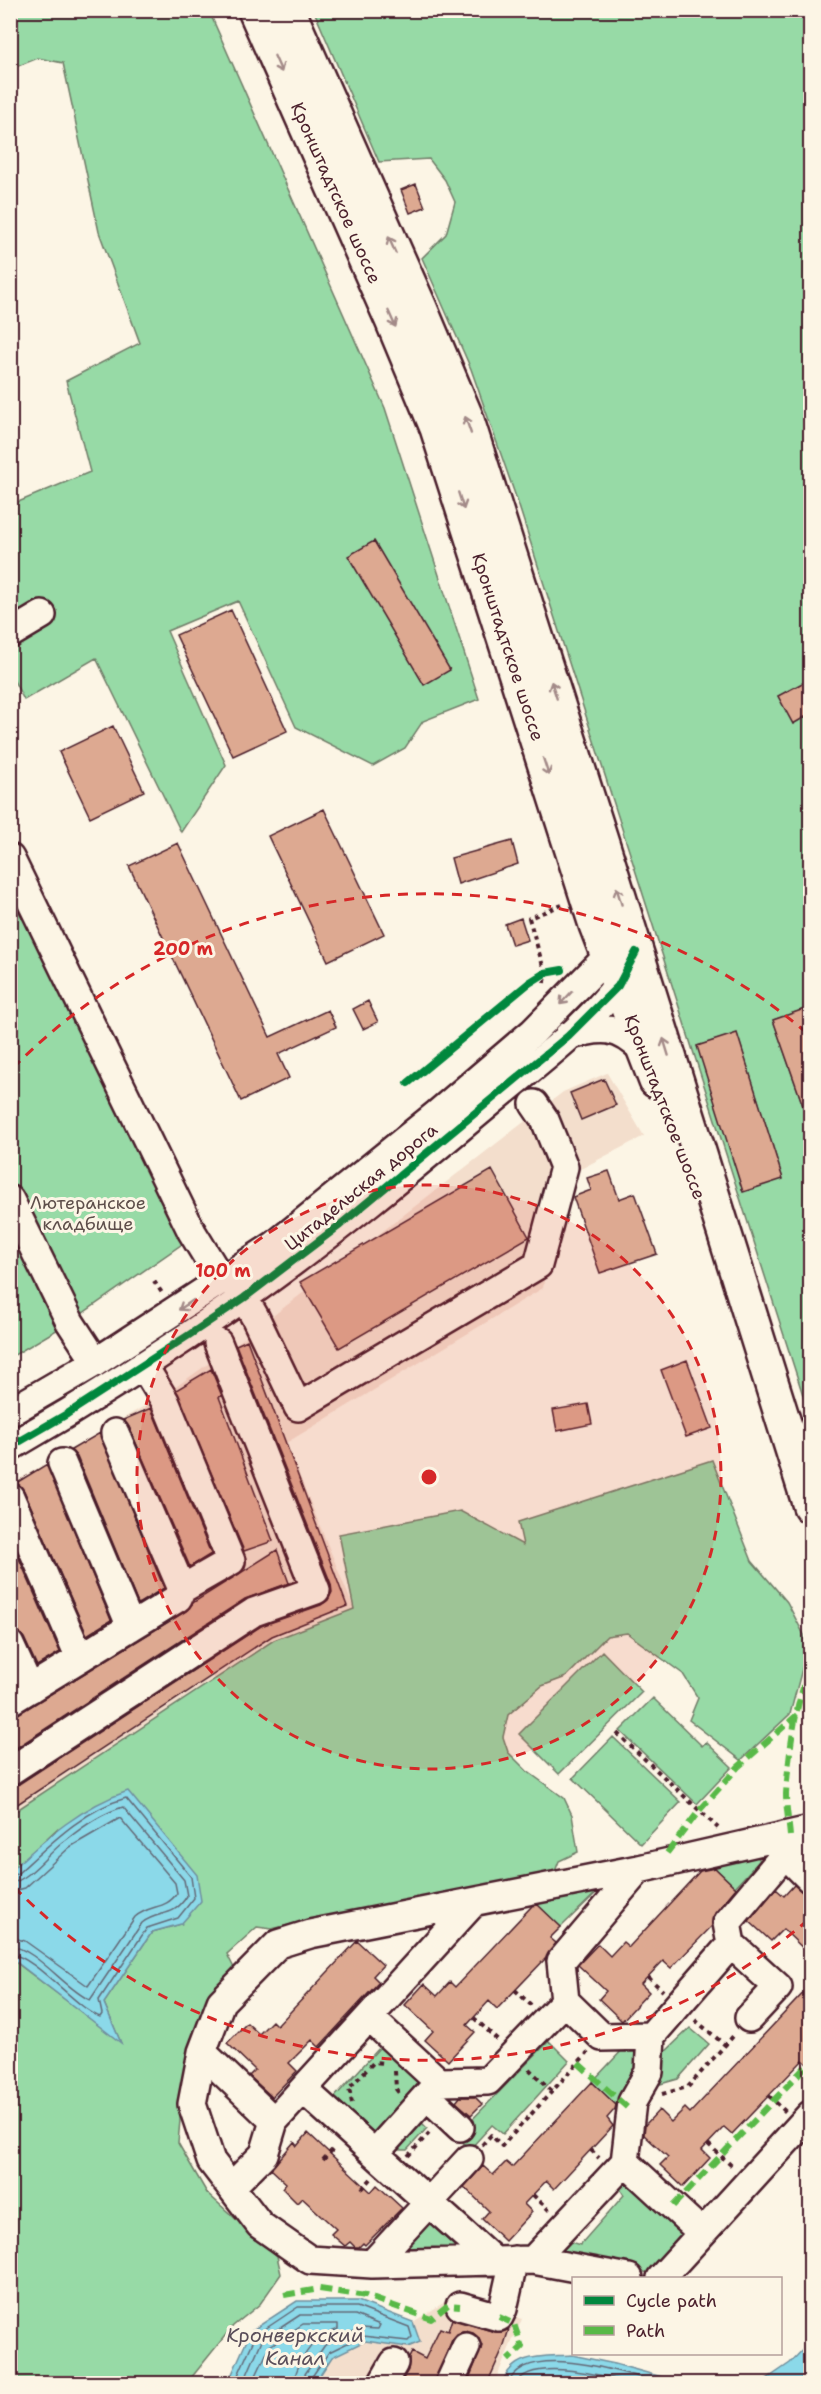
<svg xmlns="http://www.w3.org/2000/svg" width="821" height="2394" viewBox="0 0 821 2394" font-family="'Shantell Sans',sans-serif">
  <rect width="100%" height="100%" fill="#fcf5e5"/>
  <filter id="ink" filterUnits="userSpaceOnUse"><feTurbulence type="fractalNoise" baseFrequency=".0167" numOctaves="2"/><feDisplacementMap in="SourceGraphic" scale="12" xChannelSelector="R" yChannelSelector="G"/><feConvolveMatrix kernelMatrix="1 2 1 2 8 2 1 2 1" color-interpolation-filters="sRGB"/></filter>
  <g filter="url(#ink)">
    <path fill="#f3decc" d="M607 1073 644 1136 569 1175 556 1188 543 1288 286 1443 354 1609 274 1640 11 1814V1484L170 1391 247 1336 563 1092Z
      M448 2300 522 2319 494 2383 315 2384 332 2357 365 2341 408 2347 420 2343 413 2322Z"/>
    <path fill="#97daa6" stroke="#707c68" stroke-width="1.5" fill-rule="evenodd" d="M11 11H209L385 408 479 699 423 721 405 748 373 766 296 727 238 601 167 631 226 765 181 832 96 658 24 700 11 675V505L90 472 66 381 140 343 99 232 63 63 38 58 11 69Z
      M314 11H810V679L778 696 793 724 810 714V1007L773 1020 810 1126V1417L517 500 471 369 422 258 446 234 455 202 445 180 429 159 379 162ZM737 1034 783 1179 697 1046Z
      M10 885 188 1240 70 1322 11 1357Z
      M712 1460 752 1561 787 1602 804 1635 806 1654 790 1714 741 1760 689 1720 698 1698 683 1674 627 1633 607 1636 566 1677 542 1686 508 1715 503 1737 508 1752 527 1771 564 1798 572 1815 578 1852 559 1861 554 1874 326 1916 272 1929 257 1927 227 1954 235 1970 212 1992 193 2048 181 2109 178 2143 207 2193 277 2256 281 2274 260 2304 233 2326 187 2383H11L10 1958 120 2041 104 2003 152 1932 181 1924 57 1829 11 1871V1814L274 1640 354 1609 339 1534 460 1511 523 1545 518 1522Z
      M602 1651 642 1692 559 1774 519 1734Z
      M653 1698 702 1746 706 1742 732 1767 697 1804 620 1731Z
      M613 1737 681 1802 641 1844 573 1778Z
      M754 1853 760 1860 735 1887 709 1862Z
      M600 1889 561 1927 535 1903Z
      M690 2028 709 2044 678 2079 646 2088 660 2057Z
      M549 2041 569 2061 503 2134 492 2125 470 2149 456 2136Z
      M627 2045H638L643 2059 618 2107 592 2082Z
      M380 2047 423 2086 376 2138 333 2099Z
      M417 2118 427 2128 407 2150H390Z
      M625 2174 690 2233 654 2274 552 2253 564 2240 580 2245 624 2195 617 2184Z
      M431 2214 477 2254H392Z"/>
    <path fill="#8bd9e9" stroke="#718f9d" stroke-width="1.5" d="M128 1791 197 1875 201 1901 181 1924 152 1932 104 2003 121 2043 11 1958 10 1871C46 1838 82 1806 128 1791Z
      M297 2301H358L413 2322 420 2342 408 2347 365 2341 332 2357 315 2383H228L251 2331Z
      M810 2342V2383H761L790 2363Z
      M572 2355 615 2364 669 2379 717 2383H502C514 2352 543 2357 572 2355Z"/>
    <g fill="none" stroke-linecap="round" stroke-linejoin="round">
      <path stroke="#646977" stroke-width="1.5" d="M10 1875 17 1874C49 1845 83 1810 126 1798L191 1877 194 1898 178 1918 147 1928 99 2000 102 2014 100 2017C75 2007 35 1956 10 1954
        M10 1883C28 1882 51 1850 66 1840 82 1827 103 1813 123 1807L184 1880 187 1896C172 1920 159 1909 142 1923L90 2000C66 1990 36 1948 10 1946
        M10 1892 25 1888 70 1847 120 1818 175 1883 177 1893C166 1910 150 1904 135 1917L88 1986 25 1941 10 1937
        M234 2384 256 2335 298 2307H357L409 2327 412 2337 408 2341 362 2336 329 2352 311 2378 310 2384
        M243 2384 262 2340 300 2315H355L380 2325 378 2329 361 2328 325 2345 305 2374 303 2384
        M252 2384 270 2346 303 2324H338V2329C332 2332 326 2334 320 2338 308 2346 294 2370 294 2384
        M508 2384C526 2339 628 2374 662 2384
        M516 2384C531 2355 610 2377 634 2384
        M527 2384 532 2381 571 2378 597 2384"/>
    </g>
    <path fill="#dda991" stroke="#4a1f2b" stroke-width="1.5" d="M416 184 425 207 410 213 401 190Z
      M374 541 450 670 424 685 348 556Z
      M231 610 287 731 233 756 176 635Z
      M810 679V714L793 724 778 696Z
      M113 726 144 791 90 817 59 752Z
      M324 809 384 934 328 961 268 836Z
      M512 841 518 864 458 884 451 858Z
      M178 843 270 1037 328 1010 336 1027 278 1054 289 1078 241 1101 129 866Z
      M521 918 528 940 512 945 505 924Z
      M368 1001 378 1022 363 1029 353 1009Z
      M810 1007V1119L808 1120 773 1020Z
      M737 1033 783 1179 743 1192 697 1046Z
      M604 1079 616 1105 581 1120 570 1093Z
      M492 1170 529 1237 339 1348 300 1282Z
      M609 1171 619 1199 635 1193 657 1254 600 1273 573 1197 591 1190 587 1178Z
      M247 1340 347 1606 272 1636 10 1809V1787L19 1784 261 1626 321 1605 328 1600 332 1592 331 1584 236 1345Z
      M687 1360 712 1428 686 1437 661 1370Z
      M211 1369 222 1396 219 1397 273 1541 244 1551 176 1390Z
      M588 1404 592 1424 557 1431 553 1410Z
      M151 1408 211 1554 190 1567 129 1427 123 1420Z
      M100 1433 164 1588 138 1604 77 1457 71 1450Z
      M47 1464 111 1620 87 1635 24 1491 16 1483Z
      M10 1538 60 1652 37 1666 24 1638 19 1632 10 1629Z
      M277 1550 289 1583 245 1599 10 1752V1717L18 1714 186 1611 194 1602Z
      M715 1868 736 1888 715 1913 712 1926 671 1968 663 1961 641 1984 649 1992 622 2021 599 1999 606 1991 578 1965 598 1944 610 1956 623 1942 629 1947 700 1871Z
      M794 1885 805 1894 810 1895V1955L783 1929 771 1941 749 1921 776 1889 784 1896Z
      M538 1905 561 1927 550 1938 556 1943 546 1958 497 2009 489 2001 467 2025 475 2032 448 2061 425 2040 433 2031 405 2005 424 1984 437 1996 450 1982 455 1987 532 1906Z
      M357 1941 383 1965 373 1976 379 1982 319 2047 312 2040 289 2063 297 2071 272 2097 249 2076 255 2070 227 2043 247 2023 259 2034 272 2021 277 2026Z
      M810 1986V2067L803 2060 732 2134 724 2127 702 2150 710 2158 683 2187 660 2165 668 2157 644 2135 645 2125 659 2110 671 2122 685 2108 690 2113Z
      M592 2082 616 2105 615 2109 607 2118 613 2126 554 2189 546 2181 524 2204 532 2212 505 2241 482 2219 489 2211 464 2187 483 2166 493 2175 506 2162 512 2167Z
      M460 2097H475L482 2104 471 2115 456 2102Z
      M308 2133 371 2192 377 2185 402 2208 365 2245 363 2243 359 2247H355L350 2242 345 2246 331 2234 336 2229 302 2198 297 2203 282 2188 286 2183 271 2169 294 2142 297 2146Z
      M452 2319 495 2332H502L509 2329 503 2348 487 2384H467L482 2346 478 2337 473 2333 465 2331 457 2334 452 2340 434 2384H400L408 2370 409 2358 412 2352 425 2359 440 2328 448 2331Z"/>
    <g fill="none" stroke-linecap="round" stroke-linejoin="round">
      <g stroke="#4a1f2b" stroke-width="32">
        <path id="minor" d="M10 634 42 615
          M10 858 192 1232 222 1281
          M568 1036C602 1026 618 1025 644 1051
          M10 1200 70 1322 96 1362
          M244 1298 255 1317 298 1407 538 1265 564 1167 545 1120 534 1104
          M143 1365 165 1401 231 1561 182 1589
          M10 1412 96 1362 275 1245 437 1114 533 1032 607 957 626 954
          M10 1447C90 1401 168 1351 243 1298 330 1237 411 1169 492 1101 533 1066 603 1016 627 969
          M62 1463 131 1627
          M10 1497 80 1658
          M10 1645 30 1689
          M10 1701 178 1598 182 1589 115 1433
          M10 1771 254 1612 316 1590 218 1343
          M785 1854 810 1879
          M639 1869 561 1961 565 2001 602 2037 651 2036 731 1944
          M370 2018 439 2082 488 2081 565 2001
          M749 2018 778 1987 731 1944 727 1923 785 1854 807 1831
          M651 2036 649 2072 632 2102 625 2162 702 2233
          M202 2052 274 2121
          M304 2090 494 2261
          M427 2096 460 2127
          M375 2153 439 2082
          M231 2187 264 2154 274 2121 473 1903
          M533 2260 625 2162
          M372 2264 469 2159
          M629 2278 533 2260 372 2264 310 2260 260 2225 211 2161 192 2104 202 2052 221 2002 278 1944 310 1934 639 1869 810 1830
          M661 2278 810 2115
          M460 2306 499 2317 503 2309 514 2260
          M382 2384 394 2363
          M449 2384 466 2347"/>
      </g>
      <g stroke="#4a1f2b" stroke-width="38">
        <path id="major" d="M255 10 392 320 437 428 596 925 656 1081
          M288 10 420 308 466 417 604 849 810 1506"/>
      </g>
      <path stroke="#4a1f2b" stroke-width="4" stroke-dasharray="4.5 4.5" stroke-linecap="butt" d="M544 983 545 973 529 918 562 905
        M154 1281 162 1293
        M617 1733 718 1828
        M648 1977 663 1991
        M515 1990 531 2005
        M474 2018 498 2040
        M695 2020 725 2045
        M529 2069 552 2091
        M395 2071 396 2089 399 2093
        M662 2094 688 2087 735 2034
        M769 2096 786 2112
        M352 2103 349 2088 374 2062 385 2063
        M708 2144 734 2168
        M482 2145 491 2135 502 2146 588 2052
        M591 2150 599 2158
        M408 2156 431 2131
        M323 2160 335 2147
        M362 2189 371 2179
        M533 2195 550 2211"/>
      <use href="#minor" stroke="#fcf5e5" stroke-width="27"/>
      <use href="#major" stroke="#fcf5e5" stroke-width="33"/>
      <path stroke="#58b947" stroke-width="6" stroke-dasharray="12 6" stroke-linecap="butt" d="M790 1836C789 1823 786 1808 786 1794 788 1762 795 1699 810 1671
        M667 1853 699 1811 738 1767 797 1715
        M578 2063 631 2111
        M673 2206 810 2062
        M284 2295 319 2289 366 2296 431 2319 448 2305 460 2306
        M499 2317 514 2324 522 2347 508 2360"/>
      <g stroke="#fcf5e5" stroke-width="11">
        <path id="cycleway" d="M408 1083 529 983 545 973 562 970
          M10 1447 67 1414 189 1335 244 1298 340 1225 568 1036 618 986 636 952"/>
      </g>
      <use href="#cycleway" stroke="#00873e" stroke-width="8"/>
    </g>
    <defs><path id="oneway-shaft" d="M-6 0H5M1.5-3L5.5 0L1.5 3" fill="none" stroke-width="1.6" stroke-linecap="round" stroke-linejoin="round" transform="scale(1.5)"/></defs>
    <g stroke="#a38a88">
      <use href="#oneway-shaft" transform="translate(278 64) rotate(66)"/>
      <use href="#oneway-shaft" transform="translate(392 245) rotate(-114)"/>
      <use href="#oneway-shaft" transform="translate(392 319) rotate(66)"/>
      <use href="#oneway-shaft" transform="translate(468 425) rotate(-109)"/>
      <use href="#oneway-shaft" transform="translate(461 501) rotate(72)"/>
      <use href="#oneway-shaft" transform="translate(554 690) rotate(-108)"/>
      <use href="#oneway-shaft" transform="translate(546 767) rotate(72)"/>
      <use href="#oneway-shaft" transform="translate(619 896) rotate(-107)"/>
      <use href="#oneway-shaft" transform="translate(566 998) rotate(133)"/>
      <use href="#oneway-shaft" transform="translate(666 1047) rotate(-107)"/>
      <use href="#oneway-shaft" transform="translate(186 1305) rotate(146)"/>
    </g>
  </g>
  <circle cx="429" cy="1477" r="292" fill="#d62828" fill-opacity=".12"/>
  <g fill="none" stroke="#d62828" stroke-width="3" stroke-dasharray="10 8">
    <circle cx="429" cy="1477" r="292"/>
    <path d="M808 1920A583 583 0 0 1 13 1886M13 1068A583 583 0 0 1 808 1034"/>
  </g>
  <g text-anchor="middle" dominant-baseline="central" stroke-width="6" stroke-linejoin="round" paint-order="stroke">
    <g font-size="18" fill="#4a1f2b" stroke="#fcf5e5">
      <text transform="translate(336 193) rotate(66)">Кронштадтское шоссе</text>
      <text transform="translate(508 647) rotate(72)">Кронштадтское шоссе</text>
      <text transform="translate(665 1107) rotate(69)">Кронштадтское шоссе</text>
      <text transform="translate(361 1187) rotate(-39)">Цитадельская дорога</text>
    </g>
    <g font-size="18" fill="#5d4e4a" stroke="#fcf5e5">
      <text x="88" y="1203">Лютеранское<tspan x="88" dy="21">кладбище</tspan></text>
    </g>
    <g font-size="20" font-style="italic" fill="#5a4e5a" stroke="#fcf5e5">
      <text x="295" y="2335">Кронверкский<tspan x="295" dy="23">Канал</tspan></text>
    </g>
  </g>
  <circle cx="429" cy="1477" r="9" fill="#d62828" stroke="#fcf5e5" stroke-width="3"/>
  <g font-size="18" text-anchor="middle" font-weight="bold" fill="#d62828" stroke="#fcf5e5" stroke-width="6" stroke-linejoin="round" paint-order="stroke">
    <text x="183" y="955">200 m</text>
    <text x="223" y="1277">100 m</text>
  </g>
  <rect width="821" height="2394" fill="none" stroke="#fcf5e5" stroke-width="36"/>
  <rect x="18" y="18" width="785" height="2358" fill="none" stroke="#4a1f2b" stroke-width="2" filter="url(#ink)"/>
  <rect x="572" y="2277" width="210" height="78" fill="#fcf5e5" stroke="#b59f9b" stroke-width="1.5"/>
  <rect x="584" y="2296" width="30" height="9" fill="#00873e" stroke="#b59f9b" stroke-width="1.5"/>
  <text x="626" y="2307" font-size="18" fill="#4a1f2b">Cycle path</text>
  <rect x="584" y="2326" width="30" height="9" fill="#58b947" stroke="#b59f9b" stroke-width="1.5"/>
  <text x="626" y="2337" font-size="18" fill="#4a1f2b">Path</text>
</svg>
